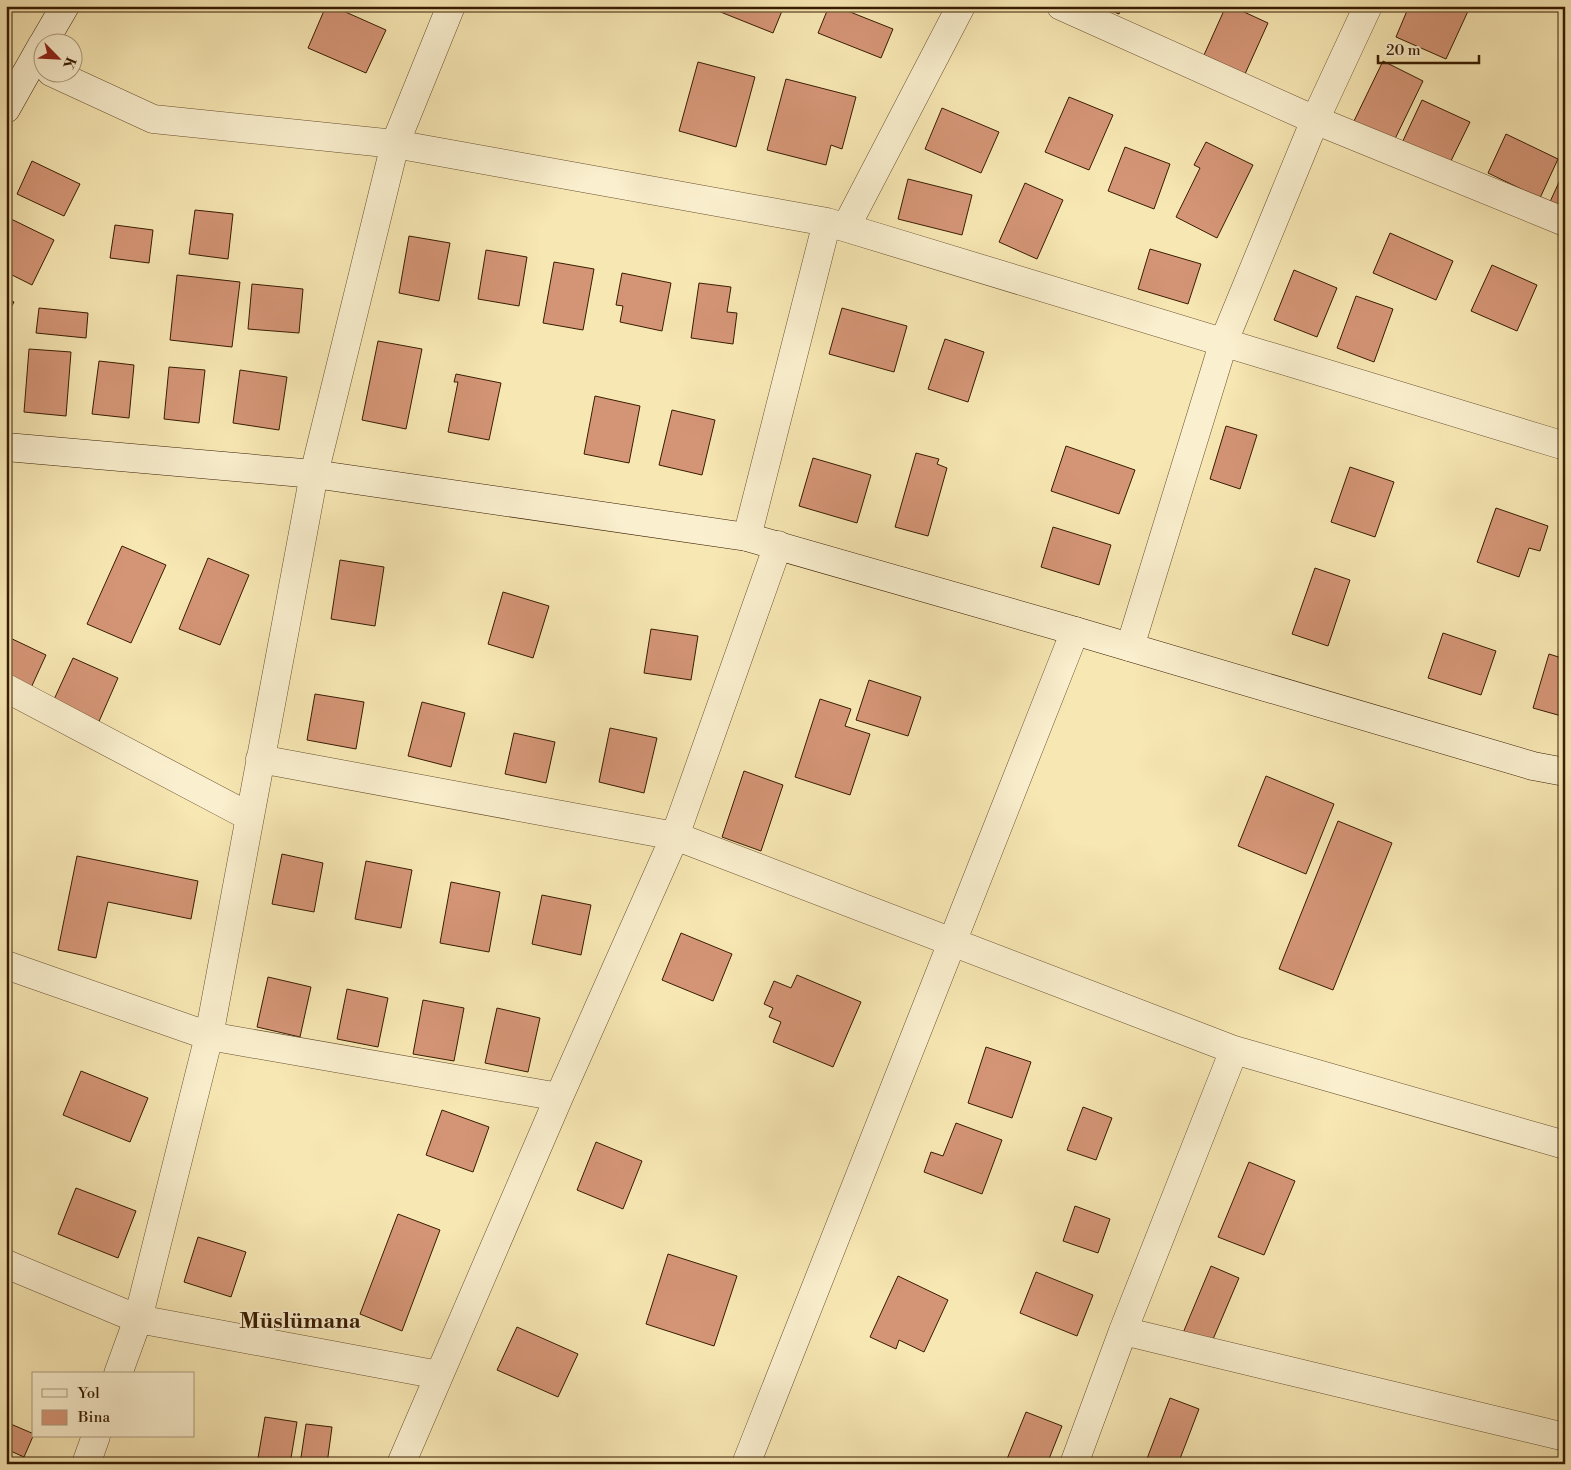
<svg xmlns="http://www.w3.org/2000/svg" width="1571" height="1470" viewBox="0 0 1571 1470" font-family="'Libre Bodoni',serif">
  <rect width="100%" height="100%" fill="#f7e7b3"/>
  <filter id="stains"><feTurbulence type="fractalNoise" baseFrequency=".004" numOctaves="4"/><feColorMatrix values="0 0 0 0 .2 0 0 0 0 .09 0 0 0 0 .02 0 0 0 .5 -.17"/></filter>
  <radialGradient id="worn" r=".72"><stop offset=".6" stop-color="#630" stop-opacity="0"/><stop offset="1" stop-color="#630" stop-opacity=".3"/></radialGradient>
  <path fill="#d49576" stroke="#381c01" d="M326 6H332L386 30 366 73 308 48Z
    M720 6H784L773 33 718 11Z
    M829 6H835L893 29 881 58 818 33Z
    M1100 6H1122L1119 14Z
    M1226 6H1231L1268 23 1245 74 1204 55Z
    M1409 6H1464L1469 9 1446 59 1396 37Z
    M1383 61 1423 81 1394 141 1354 121Z
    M698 62 755 77 736 147 679 131Z
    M786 79 856 97 842 149 831 145 826 165 767 150Z
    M1069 97 1113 115 1089 170 1045 152Z
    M1422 100 1470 122 1448 167 1401 145Z
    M942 108 999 132 981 173 925 149Z
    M1506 134 1558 159 1540 198 1488 173Z
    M1206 142 1253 165 1217 238 1176 217 1200 168 1194 165Z
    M1125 147 1170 164 1154 209 1108 191Z
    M32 161 80 184 64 216 17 194Z
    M1565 169V211L1549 204Z
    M908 179 972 195 962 235 898 219Z
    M1025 183 1063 200 1037 259 999 242Z
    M195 210 233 214 228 259 189 254Z
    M7 217 54 240 32 285 6 272Z
    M115 225 153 230 149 263 110 258Z
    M1390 233 1453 261 1436 300 1373 273Z
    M409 236 450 243 439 301 399 293Z
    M1150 249 1201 264 1188 304 1138 289Z
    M486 250 527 257 519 306 478 299Z
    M554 262 594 269 583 330 543 323Z
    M1492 265 1537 285 1517 331 1471 311Z
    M1294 270 1337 288 1317 337 1274 320Z
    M622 273 671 283 662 331 620 322 623 306 616 305Z
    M177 275 240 282 232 347 170 340Z
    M699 283 731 287 727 312 737 313 733 344 691 338Z
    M252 284 303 289 299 333 248 329Z
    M1356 296 1393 309 1374 362 1337 348Z
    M6 298 14 302 6 317Z
    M39 308 88 313 86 338 36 333Z
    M842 308 907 326 894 372 829 354Z
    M945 339 984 352 968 402 928 389Z
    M378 341 422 349 406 429 362 420Z
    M29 349 71 352 66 416 24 412Z
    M99 361 134 365 129 418 92 414Z
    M169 367 205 370 199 423 164 419Z
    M240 370 287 377 279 430 233 423Z
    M456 374 501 383 489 440 448 432 458 382H454Z
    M595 396 640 406 629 463 584 454Z
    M672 410 715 420 702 475 659 465Z
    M1226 426 1257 435 1240 489 1210 479Z
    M1066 446 1135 470 1119 514 1051 491Z
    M916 453 939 459 937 464 947 468 928 536 895 527Z
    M813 458 871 475 857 523 799 506Z
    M1350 467 1394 482 1375 537 1331 522Z
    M1496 508 1548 526 1540 551 1529 548 1519 577 1477 562Z
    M1053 527 1111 545 1099 585 1041 567Z
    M122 546 166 565 131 643 87 624Z
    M208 558 249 575 220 645 179 629Z
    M340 560 384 567 375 626 331 619Z
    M1315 568 1350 580 1328 646 1292 634Z
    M503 592 549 606 533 658 488 644Z
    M651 629 698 636 691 680 644 673Z
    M1443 633 1496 651 1481 695 1428 678Z
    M6 636 46 655 30 690 6 679Z
    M1549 654 1565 659V717L1533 708Z
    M73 658 118 678 97 726 51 706Z
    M869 680 921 697 908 736 856 720Z
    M315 694 364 702 356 749 307 740Z
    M820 699 851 709 845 726 870 734 850 795 795 777Z
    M422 702 465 713 451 767 408 756Z
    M610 728 657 738 644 793 599 782Z
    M514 733 555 742 546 783 505 774Z
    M744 771 783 785 761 851 722 837Z
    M1266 776 1334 804 1306 874 1238 846Z
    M1338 821 1392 843 1333 990 1279 969Z
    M282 854 323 863 314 912 272 904Z
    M77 856 198 881 191 919 108 902 96 958 58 950Z
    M366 861 412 870 401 928 355 919Z
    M451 882 500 892 489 952 440 943Z
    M542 895 591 905 581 955 532 944Z
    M681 933 732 954 713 1001 662 980Z
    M797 975 861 1002 833 1067 773 1042 781 1022 769 1017 773 1008 764 1004 774 981 791 988Z
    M268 977 311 987 300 1037 257 1027Z
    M347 989 388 998 378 1047 337 1039Z
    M423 1000 464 1008 454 1061 413 1054Z
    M497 1008 540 1018 528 1072 485 1063Z
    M986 1047 1031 1062 1012 1118 968 1103Z
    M81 1071 148 1098 130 1142 63 1115Z
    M1083 1107 1112 1118 1096 1160 1067 1150Z
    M442 1110 489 1127 473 1172 426 1155Z
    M956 1123 1002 1140 982 1194 924 1172 931 1152 943 1156Z
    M596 1142 642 1161 623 1209 577 1190Z
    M6 1143 12 1145 6 1159Z
    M1249 1162 1295 1181 1264 1255 1218 1237Z
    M76 1188 136 1211 118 1258 58 1234Z
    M1075 1206 1110 1219 1098 1253 1063 1241Z
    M398 1214 440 1230 402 1331 360 1314Z
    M198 1237 246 1252 231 1297 184 1282Z
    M668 1254 737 1276 714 1346 646 1324Z
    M1211 1266 1239 1278 1211 1344 1183 1333Z
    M1036 1272 1093 1295 1077 1336 1020 1313Z
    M898 1276 948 1300 924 1352 899 1340 896 1349 870 1337Z
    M517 1327 578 1354 558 1397 497 1370Z
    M1170 1398 1199 1409 1178 1464H1145Z
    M1026 1412 1062 1426 1047 1464H1005Z
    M265 1417 297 1422 290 1464H257Z
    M6 1422 34 1434 24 1457 6 1449Z
    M306 1424 332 1427 327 1464H300Z"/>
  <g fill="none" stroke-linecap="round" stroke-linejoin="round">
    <g stroke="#684f2e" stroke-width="29">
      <path id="street" d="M1061 6 1315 120 1565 222
        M51 72 153 119 395 144 827 222 1565 446
        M846 227 961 6
        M747 537 827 222
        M1130 647 1224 341 1315 120 1368 6
        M6 688 250 817
        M260 759 675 836 1234 1050 1565 1145
        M6 965 209 1036 559 1097
        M6 1264 138 1319 439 1375
        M1123 1331 1565 1437
        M118 1374 138 1319 209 1036 314 474 395 144 451 6
        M86 1464 96 1436
        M401 1464 559 1097 675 836 778 545
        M746 1464 1075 631
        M1074 1464 1123 1331 1234 1050"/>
    </g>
    <g stroke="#381c01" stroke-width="29">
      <path id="secondary" d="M44 42 65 6
        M6 109 42 45
        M6 447 314 474 747 537 1075 631 1533 766 1565 772"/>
    </g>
    <use href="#street" stroke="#faefce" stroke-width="28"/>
    <use href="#secondary" stroke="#faefce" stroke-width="28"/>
  </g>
  <g text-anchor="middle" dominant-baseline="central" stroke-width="4" stroke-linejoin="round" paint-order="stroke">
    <g font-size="22" font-weight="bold" fill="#381c01" stroke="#faefce">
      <text x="300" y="1321">Müslümana</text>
    </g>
  </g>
  <rect width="1571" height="1470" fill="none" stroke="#f7e7b3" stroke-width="25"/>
  <rect x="8" y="8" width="1556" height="1455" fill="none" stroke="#381c01" stroke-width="2.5"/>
  <rect x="12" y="12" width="1546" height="1445" fill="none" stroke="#381c01"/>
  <rect x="32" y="1372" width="162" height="65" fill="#faefce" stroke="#ac9b7c"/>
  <rect x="42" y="1389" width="25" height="8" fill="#faefce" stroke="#ac9b7c"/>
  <text x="78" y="1398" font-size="15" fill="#381c01">Yol</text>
  <rect x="42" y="1410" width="25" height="15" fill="#d49576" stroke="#ac9b7c"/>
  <text x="78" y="1422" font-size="15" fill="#381c01">Bina</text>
  <g transform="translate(58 58) rotate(114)"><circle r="24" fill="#faefce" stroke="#ac9b7c"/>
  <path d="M0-4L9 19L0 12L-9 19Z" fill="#8f2418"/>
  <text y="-8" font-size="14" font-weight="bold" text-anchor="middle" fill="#381c01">K</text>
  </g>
  <path d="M1378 55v8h101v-8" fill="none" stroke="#381c01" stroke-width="2.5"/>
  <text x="1386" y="55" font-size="15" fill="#381c01" stroke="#faefce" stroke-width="4" paint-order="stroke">20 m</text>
  <rect width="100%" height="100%" filter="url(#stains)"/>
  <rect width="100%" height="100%" fill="url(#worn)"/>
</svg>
